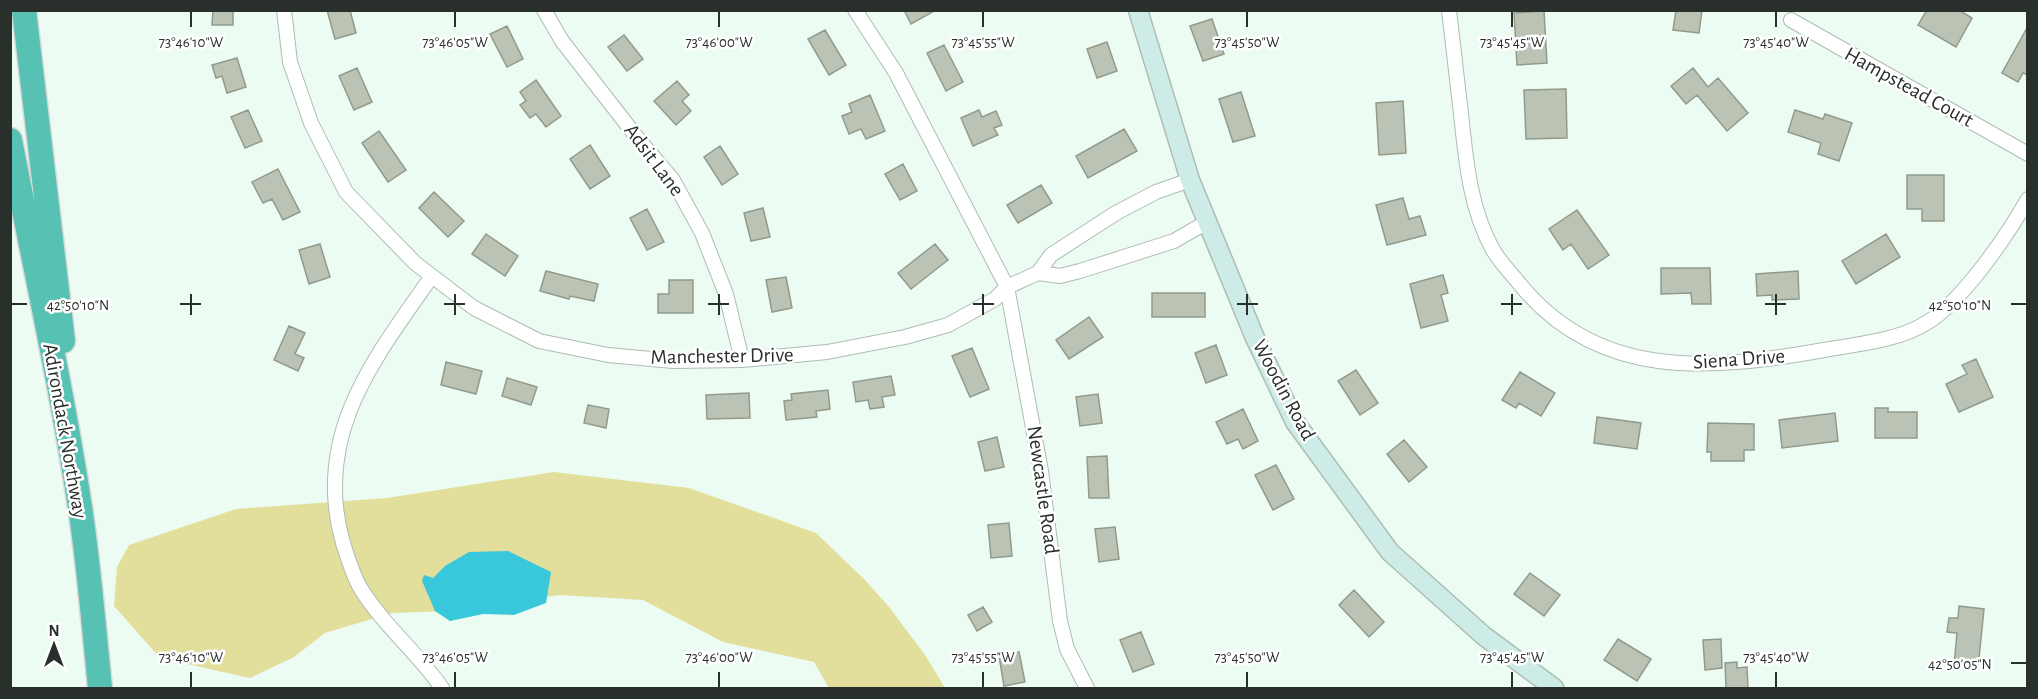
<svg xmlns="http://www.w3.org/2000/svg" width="2038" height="699" viewBox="0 0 2038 699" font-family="'Alegreya Sans',sans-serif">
  <rect width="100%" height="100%" fill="#ecfcf2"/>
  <path fill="#e2de9b" d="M554 472 689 488 816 533 865 580 889 607 925 655 945 688H829L814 662 723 642 643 600 560 595 450 611 392 613 325 633 294 657 250 678 160 658 114 606 117 567 129 545 236 509 387 498Z"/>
  <path fill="#39c7dc" d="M508 551 551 572 546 603 514 615 483 614 450 621 435 611 422 581 424 575 433 578 445 566 469 552Z"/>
  <path fill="#bbc3b5" stroke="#929a8c" stroke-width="1.5" d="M213 10H233V25H212Z
    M327 10H350L356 33 335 39Z
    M904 10H936L911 24Z
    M1676 10H1702L1699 33 1673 30Z
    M1927 10H1959L1972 18 1956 47 1918 25Z
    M1544 11 1547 63 1517 65 1514 13Z
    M1212 19 1224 54 1203 61 1190 26Z
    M507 26 523 59 507 67 490 34Z
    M2028 26V75L2023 73 2018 82 2002 73Z
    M825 30 846 65 829 75 808 39Z
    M624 35 643 59 627 71 608 47Z
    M1107 42 1117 71 1097 78 1087 49Z
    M944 45 963 82 946 91 927 53Z
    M237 58 246 87 227 93 222 76 216 78 212 65Z
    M357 68 372 102 354 110 339 76Z
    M1693 68 1708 87 1718 78 1748 113 1727 131 1697 95 1686 104 1671 86Z
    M536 80 561 116 546 127 536 114 530 118 520 105 526 101 520 92Z
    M677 81 689 95 682 101 691 111 676 125 654 101Z
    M1566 89 1567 138 1526 139 1524 90Z
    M1241 92 1255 136 1233 142 1219 99Z
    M870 95 885 131 866 139 861 129 849 134 842 116 852 112 849 104Z
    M1403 101 1406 153 1379 155 1376 103Z
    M248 110 262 141 245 148 231 117Z
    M979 110 982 117 996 111 1002 125 994 128 998 135 973 146 961 118Z
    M1795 110 1823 119 1825 114 1852 123 1839 161 1818 154 1821 143 1788 132Z
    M1124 129 1137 151 1088 178 1076 156Z
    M379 131 406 170 388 182 362 143Z
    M590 145 610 176 590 189 570 159Z
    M720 146 738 174 722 185 704 157Z
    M903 164 917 191 900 200 885 174Z
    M278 169 300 212 283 220 272 199 263 203 252 182Z
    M1907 175H1944V221H1922V209H1907Z
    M1041 185 1052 203 1018 223 1007 205Z
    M434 192 464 221 448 237 419 208Z
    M1403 198 1409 219 1420 216 1426 235 1387 245 1376 205Z
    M763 208 770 237 751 241 744 213Z
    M647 209 664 242 647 250 630 218Z
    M1577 210 1609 255 1588 269 1571 244 1563 250 1549 229Z
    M486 234 518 256 505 276 472 254Z
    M1886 234 1900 257 1856 284 1842 261Z
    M320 244 330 277 309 284 299 250Z
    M935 244 948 260 911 289 898 273Z
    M1661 268H1710L1711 304H1692L1691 293 1661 294Z
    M546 271 598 284 594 301 570 296 569 299 540 291Z
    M1798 271 1799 299 1772 300V295L1757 296 1756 274Z
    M1443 275 1448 293 1441 295 1448 321 1421 328 1410 284Z
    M786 277 792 308 772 312 766 280Z
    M669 280H693V313H658V294H669Z
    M1152 293H1205V317H1152Z
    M1089 317 1103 337 1069 359 1056 340Z
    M289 326 305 333 295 354 304 358 298 371 274 360Z
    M1216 345 1227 375 1206 383 1195 353Z
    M972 348 989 389 970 397 952 356Z
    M1976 359 1993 397 1959 412 1946 384 1967 374 1962 365Z
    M446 362 482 371 476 394 441 385Z
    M1356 370 1378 403 1360 415 1338 381Z
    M1520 372 1555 393 1541 416 1519 403 1516 408 1502 400Z
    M891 376 895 395 882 397 884 407 870 409 868 400 856 402 853 382Z
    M507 378 537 387 531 405 502 396Z
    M828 390 830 409 816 411 817 417 786 420 784 401 792 400 791 394Z
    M749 393 750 418 707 419 706 395Z
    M1098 394 1102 423 1080 426 1076 397Z
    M588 405 609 409 606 428 584 423Z
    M1875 408H1888V412H1917V438H1875Z
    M1243 409 1258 441 1243 449 1238 439 1227 444 1216 422Z
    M1835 413 1838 441 1782 448 1779 420Z
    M1597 417 1641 423 1637 449 1594 443Z
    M1708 423 1754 424V450H1744V461H1711V452H1707Z
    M997 437 1004 467 985 471 978 442Z
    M1404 440 1427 467 1409 482 1387 454Z
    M1107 456 1109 498H1089L1087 457Z
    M1276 465 1294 499 1273 510 1255 475Z
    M1009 523 1012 556 991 558 988 525Z
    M1115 527 1119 559 1099 562 1095 529Z
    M1530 573 1560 595 1544 616 1514 594Z
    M1354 590 1384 622 1369 637 1339 605Z
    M1959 606 1984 609 1978 668 1954 666 1957 633 1947 632 1949 618H1958Z
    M983 607 992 622 977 631 968 615Z
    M1141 632 1154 664 1133 672 1120 640Z
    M1618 639 1651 659 1637 681 1604 660Z
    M1721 639 1722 668 1705 670 1703 640Z
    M1019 652 1025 682 1004 686 999 656Z
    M1737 662V668L1747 667 1748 688H1726L1725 663Z"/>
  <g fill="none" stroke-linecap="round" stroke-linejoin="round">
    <g stroke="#adbdb3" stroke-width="16">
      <path id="street" d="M284 10 290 62 311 123 346 192 415 263 474 308 539 341 608 355 673 361 742 360 827 352 905 337 948 325 995 299 1007 287 1038 273 1060 276 1080 271 1174 241 1207 222
        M544 10 562 41 639 140 673 180 702 233 726 294 742 360
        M855 10 896 73 1007 287 1041 471 1060 621 1067 649 1087 688
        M1449 10C1453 45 1457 80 1461 114 1466 161 1470 209 1493 250 1500 262 1510 272 1518 282 1598 382 1711 370 1824 350 1858 344 1898 341 1928 322 1963 300 2007 236 2028 199
        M1791 20 2028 154
        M1038 273 1051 255 1116 213 1156 192 1190 180
        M432 276C374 359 312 435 343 543 348 558 353 576 361 589 384 626 418 653 442 688"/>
    </g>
    <g stroke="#adbdb3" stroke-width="21">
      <path id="secondary" d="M1138 10 1190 180 1255 338 1295 422 1390 552 1484 636 1554 688"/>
    </g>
    <g stroke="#d8dad9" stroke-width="27">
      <path id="highway" d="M24 10 63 341
        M10 140C34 263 61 384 80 507 89 567 94 628 100 688"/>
    </g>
    <use href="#street" stroke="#fff" stroke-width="14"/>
    <use href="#secondary" stroke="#cdece8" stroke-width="18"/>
    <use href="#highway" stroke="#57c1b3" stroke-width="24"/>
  </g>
  <path fill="none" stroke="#292f2b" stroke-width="2" d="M191 12V27M455 12V27M719 12V27M983 12V27M1247 12V27M1512 12V27M1776 12V27M191 294V315M455 294V315M719 294V315M983 294V315M1247 294V315M1512 294V315M1776 294V315M12 304H27M180 304H201M444 304H465M708 304H729M973 304H994M1237 304H1258M1501 304H1522M1765 304H1786M2011 304H2026M2011 663H2026M191 672V687M455 672V687M719 672V687M983 672V687M1247 672V687M1512 672V687M1776 672V687"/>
  <g text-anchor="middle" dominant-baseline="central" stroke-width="5" stroke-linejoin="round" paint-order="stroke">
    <g font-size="21" fill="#292f2b" stroke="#fff">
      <text transform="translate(1909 87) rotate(29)">Hampstead Court</text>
      <text transform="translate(654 160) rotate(53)">Adsit Lane</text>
      <text transform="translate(722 356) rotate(-1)">Manchester Drive</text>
      <text transform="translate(1739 359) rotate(-4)">Siena Drive</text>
      <text transform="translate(1284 390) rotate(62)">Woodin Road</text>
      <text transform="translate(65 431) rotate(80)">Adirondack Northway</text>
      <text transform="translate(1043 490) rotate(82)">Newcastle Road</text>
    </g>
  </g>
  <g font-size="15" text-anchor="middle" fill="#292f2b" stroke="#fff" stroke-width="5" stroke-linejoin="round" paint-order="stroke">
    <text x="191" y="47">73°46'10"W</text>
    <text x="455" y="47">73°46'05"W</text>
    <text x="719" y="47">73°46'00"W</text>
    <text x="983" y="47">73°45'55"W</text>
    <text x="1247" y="47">73°45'50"W</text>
    <text x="1512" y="47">73°45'45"W</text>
    <text x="1776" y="47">73°45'40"W</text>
    <text x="78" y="310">42°50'10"N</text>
    <text x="1960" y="310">42°50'10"N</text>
    <text x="191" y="662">73°46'10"W</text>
    <text x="455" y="662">73°46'05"W</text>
    <text x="719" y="662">73°46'00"W</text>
    <text x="983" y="662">73°45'55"W</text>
    <text x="1247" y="662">73°45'50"W</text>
    <text x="1512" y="662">73°45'45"W</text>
    <text x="1776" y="662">73°45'40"W</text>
    <text x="1960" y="669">42°50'05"N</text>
  </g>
  <rect width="2038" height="699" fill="none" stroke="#292f2b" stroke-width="24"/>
  <g transform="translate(54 645)" stroke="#ffffff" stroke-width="4.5" paint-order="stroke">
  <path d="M0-4.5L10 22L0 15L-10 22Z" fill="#292f2b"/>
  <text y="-9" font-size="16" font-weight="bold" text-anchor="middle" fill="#292f2b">N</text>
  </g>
</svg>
